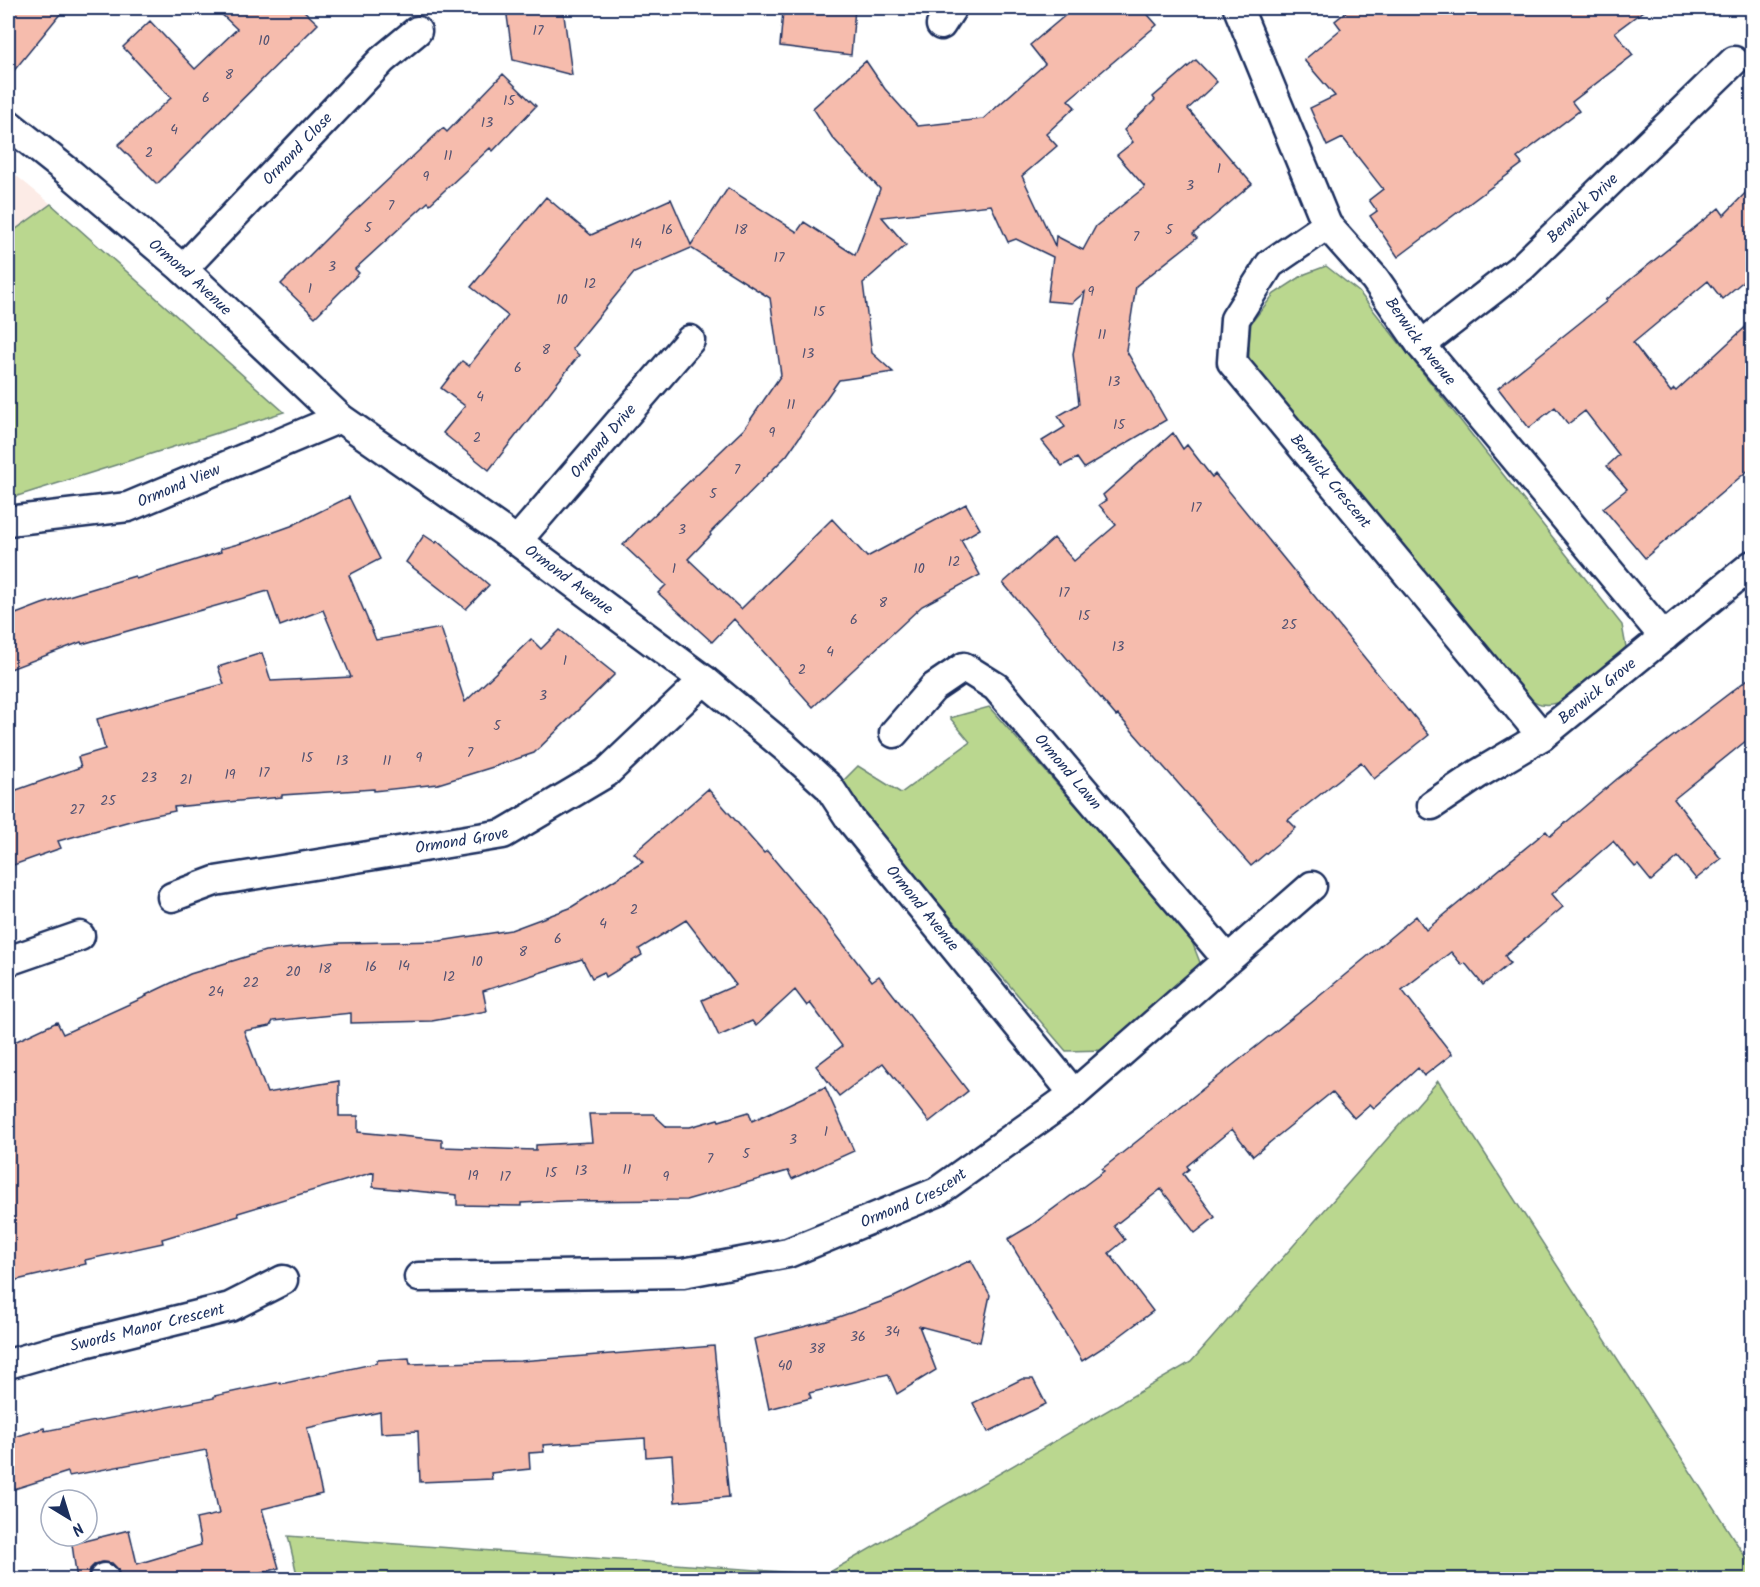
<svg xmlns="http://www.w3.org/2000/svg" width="1760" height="1587" viewBox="0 0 1760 1587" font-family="Kalam,sans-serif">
  <rect width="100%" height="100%" fill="#fff"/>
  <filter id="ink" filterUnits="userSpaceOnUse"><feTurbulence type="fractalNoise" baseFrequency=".0167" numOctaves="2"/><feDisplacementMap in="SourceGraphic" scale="12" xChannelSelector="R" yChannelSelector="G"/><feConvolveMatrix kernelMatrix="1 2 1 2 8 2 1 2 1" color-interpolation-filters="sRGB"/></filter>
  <g filter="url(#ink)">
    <path fill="#fcebe6" d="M8 169 51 204 8 235Z"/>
    <path fill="#bad78f" stroke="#6a8376" stroke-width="1.5" d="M51 204 284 412 8 499V235Z
      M1326 266 1359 292 1622 625 1626 647C1606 668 1574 709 1541 704 1537 703 1532 700 1528 697L1249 361V345L1251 323 1274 294 1305 274Z
      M989 707 1189 934 1201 965 1106 1050 1066 1051 838 786 858 766 901 793 970 742 950 718Z
      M1438 1081 1752 1567V1579H298L288 1536 825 1575 1191 1362Z"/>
    <path fill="#f6bcad" stroke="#1b2f5e" stroke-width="1.5" d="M8 8H65L8 78Z
      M215 8H301L318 24 157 184 118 145 171 98 123 47 150 21 195 69 237 29Z
      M506 8H563L572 75 513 60Z
      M803 8H855L851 55 780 46 783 11 802 13Z
      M1074 8H1142L1157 25 1068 100 1075 107 1046 134 1057 146 1022 176 1055 246 1056 236 1083 250 1096 226 1145 187 1117 155 1133 142 1124 130 1155 100 1153 97 1196 60 1217 82 1188 109 1252 184 1193 234 1197 238 1136 286 1126 350 1166 420 1084 468 1077 458 1062 466 1042 441 1065 427 1058 416 1079 404 1073 354 1085 292 1072 303 1047 301 1053 257 1016 239 1008 242 991 205 882 217 906 245 863 283 872 353 893 372 839 380 787 455 710 533 711 535 688 559 741 609 832 519 867 557 966 504 980 529 961 540 980 575 922 606 813 707 734 619 712 642 658 593 666 585 623 545 647 520 648 521 744 429 781 375 770 298 691 248 634 273 572 349 579 355 489 470 443 433 465 406 441 388 462 361 469 366 508 316 471 287 546 197 591 235 671 199 691 245 728 188 797 232 804 222 855 255 880 189 832 137 813 108 866 61 885 89 918 126 983 119 1045 64 1030 45Z
      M1351 8H1647L1615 32 1633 55 1572 102 1579 111 1517 158 1522 164 1398 257 1370 216 1377 211 1369 200 1383 189 1343 138 1327 146 1310 108 1335 96 1304 60 1341 29 1335 21Z
      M503 74 536 106 493 151 490 148 430 204 428 202 355 269 359 273 315 317 281 284 342 223 443 128 447 132Z
      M1752 186V274L1722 299 1708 281 1633 343 1671 392 1674 389 1676 391 1752 321V467L1645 558 1603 508 1627 489 1607 466 1619 455 1585 411 1568 424 1555 407 1529 428 1498 388 1607 301 1605 300 1719 208 1724 215Z
      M1173 433 1183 449 1187 445 1212 477 1215 474 1408 711 1409 710 1429 735 1374 779 1361 762 1288 820 1296 828 1251 866 1118 715 1116 716 1003 583 1054 538 1074 561 1116 525 1099 505 1106 500 1103 495Z
      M349 497 380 559 349 575 376 640 441 628 465 702 531 639 541 649 560 630 615 674 534 753 493 767 438 784 374 791V789L282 795V797L174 807 175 811 141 818 58 841 61 848 8 867V793L81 767 78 757 105 749 97 719 224 684 218 667 262 653 271 681 351 677 323 610 280 626 268 591 82 644 81 642 8 670V617L42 604 135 576 136 579 221 552 220 549 249 541 291 526Z
      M424 535 436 543 437 541 489 585 466 609 406 562Z
      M1752 676V736L1674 799 1721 859 1696 879 1678 857 1651 881 1638 865 1635 867 1613 841 1552 894 1563 907 1505 956 1510 963 1483 985 1465 963 1462 965 1451 952 1402 990 1452 1054 1424 1076 1418 1068 1374 1108 1370 1104 1354 1118 1332 1092 1253 1156 1232 1129 1187 1166 1189 1169 1183 1174 1215 1217 1195 1233 1161 1189 1114 1226 1125 1240 1109 1253 1153 1311 1113 1341 1082 1361 1008 1239 1030 1226 1104 1171 1102 1169 1311 1003 1416 916 1426 930 1546 831 1550 836 1617 779Z
      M708 789 764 853 767 851 820 914 872 981 879 976 968 1091 929 1122 883 1063 839 1096 816 1066 842 1046 810 1003 807 1006 795 990 756 1026 752 1021 719 1036 702 1000 736 985 686 920 639 949 642 955 606 977 604 972 592 978 582 959 483 991 487 1011 432 1021 351 1023V1013L273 1021 270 1026 244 1031 267 1093 339 1081V1116H358V1132L442 1140V1147L536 1150V1145L592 1142 589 1114H653L667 1127H690L718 1119 719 1121 749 1112 752 1121 825 1087 854 1151 792 1179 788 1171 686 1200 565 1201 521 1203V1206L457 1205V1195L373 1187 374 1172 238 1213 239 1216 162 1239 163 1243 85 1260 86 1264 8 1282V1045L57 1022 63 1034 147 996 146 995 190 974 265 951 340 943 440 941 511 930 570 908 643 862 634 853Z
      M971 1260 990 1295 980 1342 919 1326 936 1370 897 1394 888 1374 809 1393 811 1398 769 1409 754 1339 827 1321 864 1308 894 1297Z
      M714 1346 729 1497 675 1502 672 1455 646 1457 645 1438 543 1445 544 1452 529 1453 530 1469 491 1473 492 1479 420 1482 418 1431 381 1433 380 1412 307 1428 322 1494 262 1509 279 1568 239 1580H120L118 1569 112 1563 103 1562 95 1564 90 1569 87 1580H77L72 1544 129 1530 137 1564 201 1545 196 1519 219 1514 206 1450 69 1476 68 1472 8 1491V1439L44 1428 45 1431 214 1398V1396L280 1382 281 1384 377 1363V1360L409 1358 410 1364 520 1361Z
      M1022 1379H1033L1046 1404 988 1432 973 1403Z"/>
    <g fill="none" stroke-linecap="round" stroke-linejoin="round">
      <g stroke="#1b2f5e" stroke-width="33">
        <g id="minor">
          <path id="s1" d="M1238 8 1327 225 1375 279 1421 345 1664 637"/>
          <path d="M941 25 952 8"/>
          <path id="s2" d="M8 124 71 174 183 269 340 418 517 541 704 680 786 748 829 787 850 819 1074 1094"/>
          <path id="s3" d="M1327 225 1270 264 1235 319 1232 362 1542 736"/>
          <path id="s4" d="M183 269 382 60 417 31"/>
          <path id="s5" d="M1421 345 1522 267 1734 61"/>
          <path id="s6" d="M8 521 128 507 340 418"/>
          <path id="s7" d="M517 541 690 340"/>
          <path id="s8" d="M894 733 933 688 964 667 996 687 1227 959"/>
          <path id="s9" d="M1432 805 1478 774 1542 736 1752 565"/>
          <path id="s10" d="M172 897 215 881 503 834 606 773 704 680"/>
          <path d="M8 961 80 936"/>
          <path id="s11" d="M419 1277 683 1273 788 1253 937 1192 1074 1094 1312 886"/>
          <path id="s12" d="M8 1364 60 1349 230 1307 283 1280"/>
          <path d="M104 1578V1580"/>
        </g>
      </g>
      <use href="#minor" stroke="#fff" stroke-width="28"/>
    </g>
  </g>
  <g text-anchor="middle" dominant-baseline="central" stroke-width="4.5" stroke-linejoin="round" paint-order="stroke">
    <g font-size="14" fill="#525272">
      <text x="538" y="31">17</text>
      <text x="264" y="41">10</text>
      <text x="229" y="75">8</text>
      <text x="206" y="98">6</text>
      <text x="509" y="101">15</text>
      <text x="487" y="123">13</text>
      <text x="174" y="130">4</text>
      <text x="149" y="153">2</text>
      <text x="448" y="156">11</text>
      <text x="1219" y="169">1</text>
      <text x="426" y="177">9</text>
      <text x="1190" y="186">3</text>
      <text x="391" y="206">7</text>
      <text x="368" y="228">5</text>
      <text x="667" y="230">16</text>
      <text x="741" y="230">18</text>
      <text x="1169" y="230">5</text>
      <text x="1136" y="237">7</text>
      <text x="636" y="244">14</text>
      <text x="779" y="258">17</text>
      <text x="332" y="267">3</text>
      <text x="590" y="284">12</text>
      <text x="310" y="289">1</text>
      <text x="1091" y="292">9</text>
      <text x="562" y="300">10</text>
      <text x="819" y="312">15</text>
      <text x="1102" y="335">11</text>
      <text x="546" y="350">8</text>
      <text x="808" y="354">13</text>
      <text x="518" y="368">6</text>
      <text x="1114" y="382">13</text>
      <text x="480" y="397">4</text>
      <text x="791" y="405">11</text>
      <text x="1119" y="425">15</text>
      <text x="772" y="433">9</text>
      <text x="477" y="438">2</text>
      <text x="737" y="470">7</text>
      <text x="713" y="494">5</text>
      <text x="1196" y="508">17</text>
      <text x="682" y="530">3</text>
      <text x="954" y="562">12</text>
      <text x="674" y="569">1</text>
      <text x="919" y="569">10</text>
      <text x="1064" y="593">17</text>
      <text x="883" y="603">8</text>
      <text x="1084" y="616">15</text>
      <text x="854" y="620">6</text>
      <text x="1289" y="625">25</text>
      <text x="1118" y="647">13</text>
      <text x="830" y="652">4</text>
      <text x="565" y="661">1</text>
      <text x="802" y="670">2</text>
      <text x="543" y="696">3</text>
      <text x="497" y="726">5</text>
      <text x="470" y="753">7</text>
      <text x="307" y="758">15</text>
      <text x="419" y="758">9</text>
      <text x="342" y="761">13</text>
      <text x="387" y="761">11</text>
      <text x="264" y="773">17</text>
      <text x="230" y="775">19</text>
      <text x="149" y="778">23</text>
      <text x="186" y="780">21</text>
      <text x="108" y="801">25</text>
      <text x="77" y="810">27</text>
      <text x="634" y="910">2</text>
      <text x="603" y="924">4</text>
      <text x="558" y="939">6</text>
      <text x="523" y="952">8</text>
      <text x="477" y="962">10</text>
      <text x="404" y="966">14</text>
      <text x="371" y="967">16</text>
      <text x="325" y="969">18</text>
      <text x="293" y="972">20</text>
      <text x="449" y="977">12</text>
      <text x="251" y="983">22</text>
      <text x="216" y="992">24</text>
      <text x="826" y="1132">1</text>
      <text x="793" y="1140">3</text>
      <text x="746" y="1154">5</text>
      <text x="710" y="1159">7</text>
      <text x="627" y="1170">11</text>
      <text x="581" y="1171">13</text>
      <text x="551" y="1173">15</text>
      <text x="473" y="1176">19</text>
      <text x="505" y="1177">17</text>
      <text x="666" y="1177">9</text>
      <text x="892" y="1332">34</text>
      <text x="858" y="1337">36</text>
      <text x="817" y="1349">38</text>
      <text x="785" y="1366">40</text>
    </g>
    <g font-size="16" fill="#1b2f5e" stroke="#fff">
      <text stroke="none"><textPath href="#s4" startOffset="166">Ormond Close</textPath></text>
      <text stroke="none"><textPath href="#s5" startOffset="212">Berwick Drive</textPath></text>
      <text stroke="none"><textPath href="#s2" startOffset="238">Ormond Avenue</textPath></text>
      <text stroke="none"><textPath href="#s1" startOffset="384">Berwick Avenue</textPath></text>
      <text stroke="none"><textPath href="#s7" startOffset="132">Ormond Drive</textPath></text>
      <text stroke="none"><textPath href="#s3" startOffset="332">Berwick Crescent</textPath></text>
      <text stroke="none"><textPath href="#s6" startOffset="176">Ormond View</textPath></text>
      <text stroke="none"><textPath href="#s2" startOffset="724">Ormond Avenue</textPath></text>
      <text stroke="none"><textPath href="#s9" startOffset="201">Berwick Grove</textPath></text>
      <text stroke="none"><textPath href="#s8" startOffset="246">Ormond Lawn</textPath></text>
      <text stroke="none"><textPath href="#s10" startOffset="296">Ormond Grove</textPath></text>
      <text stroke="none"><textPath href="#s2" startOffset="1210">Ormond Avenue</textPath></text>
      <text stroke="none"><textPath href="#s11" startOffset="508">Ormond Crescent</textPath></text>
      <text stroke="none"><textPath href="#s12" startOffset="144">Swords Manor Crescent</textPath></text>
    </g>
  </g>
  <rect width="1760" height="1587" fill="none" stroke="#fff" stroke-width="30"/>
  <rect x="15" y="15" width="1730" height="1557" fill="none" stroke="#1b2f5e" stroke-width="2" filter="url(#ink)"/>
  <g transform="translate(69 1518) rotate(142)"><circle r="28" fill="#ffffff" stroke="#a4acbf" stroke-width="1.5"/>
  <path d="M0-4.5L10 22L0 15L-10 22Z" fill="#1b2f5e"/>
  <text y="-9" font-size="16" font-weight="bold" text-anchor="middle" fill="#1b2f5e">N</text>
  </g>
</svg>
